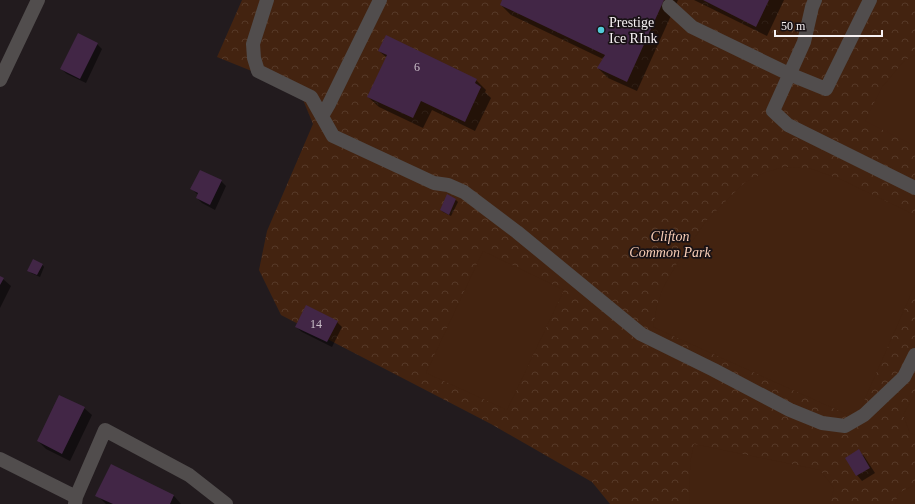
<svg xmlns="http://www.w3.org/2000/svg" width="915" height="504" viewBox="0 0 915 504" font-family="'Times New Roman',serif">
  <defs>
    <pattern id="park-crowns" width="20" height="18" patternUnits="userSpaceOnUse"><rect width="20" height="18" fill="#432310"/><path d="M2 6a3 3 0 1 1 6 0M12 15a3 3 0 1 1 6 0" fill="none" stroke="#563928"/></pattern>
  </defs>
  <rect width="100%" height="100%" fill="#221b1e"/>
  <path fill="url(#park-crowns)" d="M242 0H915V504H610L592 482 491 424 281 315 259 270 267 231 313 124 299 90 217 57Z"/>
  <path fill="#432310" d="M915 55V146L865 121 882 87 905 60Z
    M784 167 809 168 842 180 915 215V285L860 410 846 414 653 327 657 306 663 288 676 265 706 221 744 183 766 172Z
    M483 251 564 290 507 410 426 373Z
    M915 394V435L910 433 903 415Z
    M694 444 820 470 834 488 830 504H690L689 482 691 458Z
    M915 485V504H895L898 494 904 490Z"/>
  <path fill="#0007" d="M503 0H678L637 91 608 78 598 68 603 59 511 15 501 5Z
    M694 0H784L767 36Z
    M97 44 102 49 86 83 67 74 61 69Z
    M379 51 476 80 486 90 485 92 491 98 475 131 432 110 423 128 379 107 368 97 387 58Z
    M221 181 226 186 215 210 202 203 197 198 198 195 192 189Z
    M448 196 456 200 458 202 451 216 443 212 441 210Z
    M42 264 44 267 40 277 31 273 29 270Z
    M0 277 3 279 11 286 0 308Z
    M337 322 342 327 332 347 302 332 296 327Z
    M84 408 92 415 70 461 46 449 38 441Z
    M859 451 864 456 875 473 862 481 857 475Z
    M97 495 174 496 181 504H106Z"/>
  <path fill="#422646" d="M502 0H664L627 82 597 68 605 55 500 5Z
    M703 0H769L756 27Z
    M78 33 98 43 80 79 60 69Z
    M386 35 477 79 475 83 481 87 465 122 421 101 413 118 367 97 387 55 378 51Z
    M200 170 222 180 210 205 196 198 198 193 190 189Z
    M447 194 456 199 449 215 440 210Z
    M33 259 43 264 37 275 27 271Z
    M0 276 4 278 0 285Z
    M306 305 338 321 327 342 295 327Z
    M59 395 85 407 62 454 37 441Z
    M859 449 870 468 856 476 845 458Z
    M111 464 174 495 170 504H113L95 496Z"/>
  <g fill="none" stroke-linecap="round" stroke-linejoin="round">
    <path stroke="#514d4d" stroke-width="14" d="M267 0 253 44 254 58 258 71 311 97 333 136 434 183 448 185 464 192 517 232 641 334 714 370 790 410 822 423 845 426 864 415 904 377 915 355
      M815 0 812 7 804 42 773 111 788 125 915 188
      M669 6 692 27 789 74 826 89 870 0
      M0 80 38 0
      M322 116 329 104 380 0
      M0 459 76 497
      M75 504 76 497 105 430 189 475 226 504"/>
  </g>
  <circle fill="#52cbd9" stroke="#191215" stroke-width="1.5" cx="601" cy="30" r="4"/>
  <g text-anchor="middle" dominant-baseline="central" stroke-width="3.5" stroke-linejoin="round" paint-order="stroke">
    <g font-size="12" fill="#c9bec8">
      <text x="417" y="67">6</text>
      <text x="316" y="324">14</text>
    </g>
    <g font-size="14" fill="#f6f1f3" stroke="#191215" text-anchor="start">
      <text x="609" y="22">Prestige<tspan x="609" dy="16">Ice RInk</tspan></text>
    </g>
    <g font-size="14" font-style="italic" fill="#f9ceb7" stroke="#191215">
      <text x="670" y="236">Clifton<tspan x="670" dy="16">Common Park</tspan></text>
    </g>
  </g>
  <path d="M775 30v6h107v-6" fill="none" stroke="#f6f1f3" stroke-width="2"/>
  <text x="781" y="30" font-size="12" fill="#f6f1f3" stroke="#191215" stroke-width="3" paint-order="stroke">50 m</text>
</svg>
